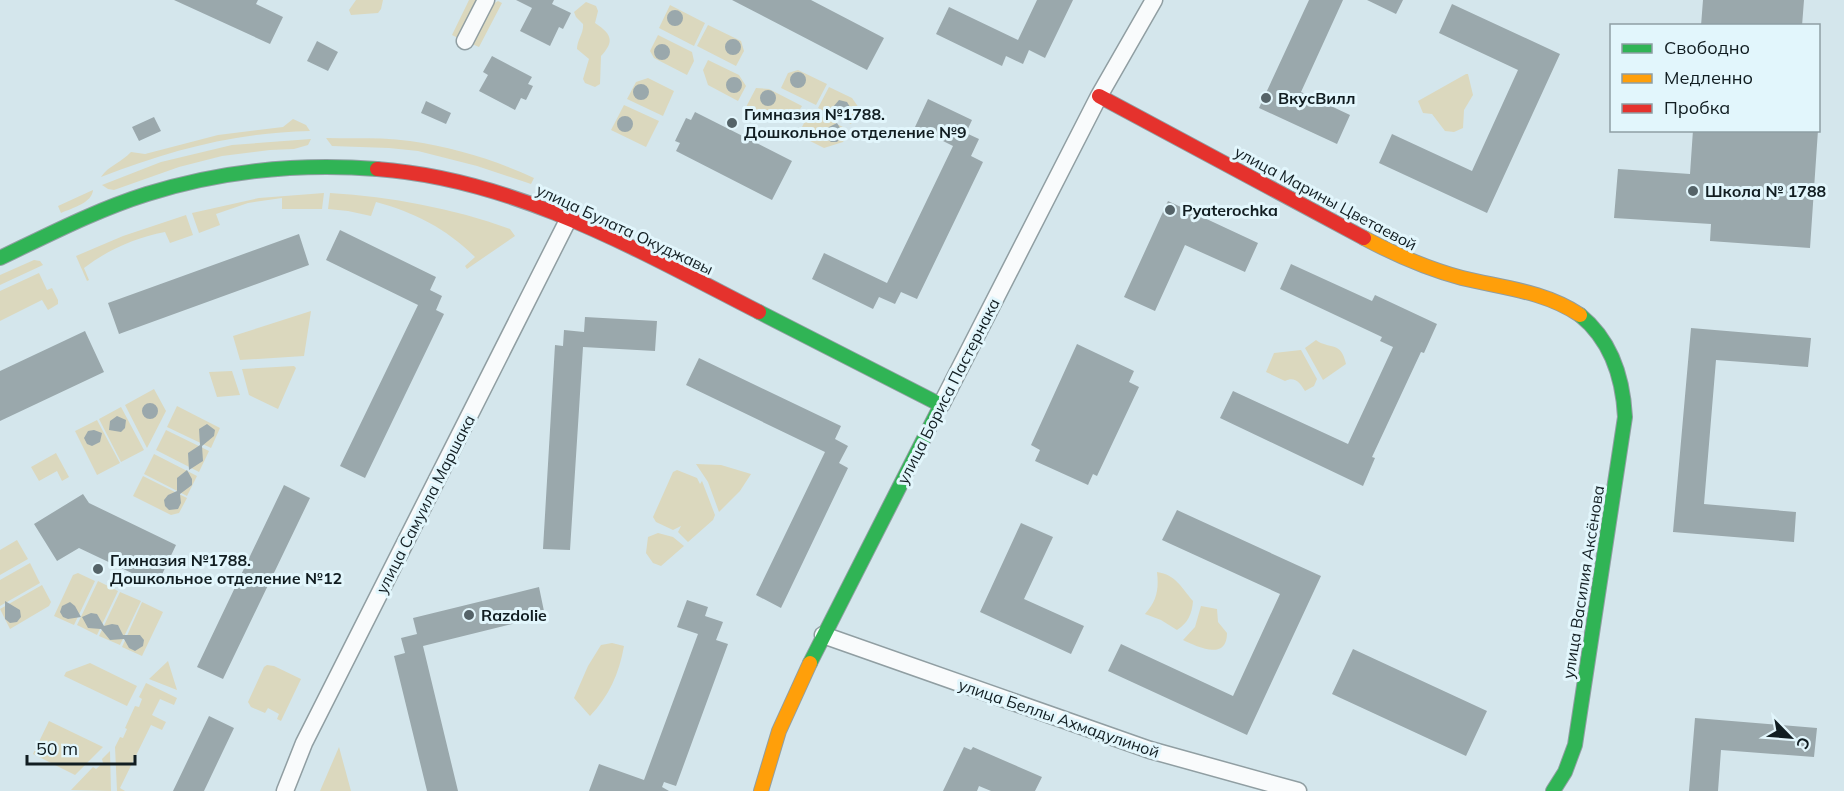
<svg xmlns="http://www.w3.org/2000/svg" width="1844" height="791" viewBox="0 0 1844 791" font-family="Mulish,sans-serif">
  <rect width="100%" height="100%" fill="#d4e6ec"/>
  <path fill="#dbd8be" d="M356 0H383L381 9 378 13 351 15 349 10Z
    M469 0H478L458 38 452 35Z
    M498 1 502 3 479 47 472 44 491 5Z
    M586 2 596 6 598 11 595 23C610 33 616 40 601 56L600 84 595 87 585 83 583 79 589 59 577 49C577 40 584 33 583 24L576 17 574 12Z
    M670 5 705 23 694 46 659 28Z
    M708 25 741 41 744 51 736 66 697 46Z
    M658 35 692 52 694 61 687 75 654 58 650 51Z
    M708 60 739 75 746 86 738 101 708 85 703 70Z
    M798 70 827 84 816 105 781 88 788 73Z
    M1466 74H1468L1473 95 1464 110 1463 128 1454 132 1445 131 1432 114 1423 113 1418 101Z
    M648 78 674 91 663 116 627 99 636 82Z
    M829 87 852 98 859 108 851 124 818 108Z
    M756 88 769 89 802 106 799 111 770 121 745 109Z
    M624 105 659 121 646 147 611 130Z
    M810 111 845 128 848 133 843 142 824 148 798 135Z
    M293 119 306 125 310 131C233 133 172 150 101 177 108 166 122 162 131 152L145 154 218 135 283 127Z
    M326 138C354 139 382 137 410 141 453 147 495 160 534 178L531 184 477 166 418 151 389 148 332 146Z
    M311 139 308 145 294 149 270 150 222 156 179 167 114 190 108 189 102 185 161 162 232 145Z
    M93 190C92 203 72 208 61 213L58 206Z
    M324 193 322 209H282V198L248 203 216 214 220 225 199 233 192 213 259 198Z
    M330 193C392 197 452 208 510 229L515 236 467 269 465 266 475 257C447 229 414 212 376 202L371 216 348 211 328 209Z
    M186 215 193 235 170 243 165 232C135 238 109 249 84 268L89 280 87 281 76 256 123 236Z
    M34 260 40 261 43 265 0 285V275Z
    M39 273 47 290 52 288 58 300V304L48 310 42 300 0 321V291Z
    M311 311 304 356 240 360 233 336Z
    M1316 340C1329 350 1341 340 1346 364L1323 380 1305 348Z
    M1301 350 1317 379 1314 386 1305 391C1300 383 1295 376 1285 381L1266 372 1274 353Z
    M294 366 296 368 278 409 249 395 242 369Z
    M232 371 240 395 217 397 209 372Z
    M154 389 166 411 147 448 125 405Z
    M177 406 220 428 211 448 167 427Z
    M121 407 144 450 121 462 99 419Z
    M97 420 120 463 97 475 75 431Z
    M166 430 209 451 199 472 156 450Z
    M56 453 69 477 62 481 57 471 39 481 31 467Z
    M154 454 197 476 187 496 144 474Z
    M696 464 721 465 751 474 740 491 719 512 708 482Z
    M677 470 697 478 700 484 702 481 715 515 713 520 688 542 678 532 681 526 673 530 656 522 653 517 673 472Z
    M143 476 187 498 179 513 171 515 133 496Z
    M658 533 673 537 684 546 661 566 653 563 646 553 648 537Z
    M17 540 28 559 0 575V550Z
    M30 563 40 583 0 606V580Z
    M1157 572C1176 575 1181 587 1193 601 1192 614 1188 623 1177 630L1161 620 1145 614C1157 601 1159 589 1157 572Z
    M78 573 95 581 74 625 54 616 73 575Z
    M98 581 118 591 97 635 77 625Z
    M42 585 51 602 49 606 10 629 0 609Z
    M120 592 141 601 120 645 99 636Z
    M142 602 163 612 142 656 122 647Z
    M1201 606 1217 609 1218 622 1227 633C1227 662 1196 646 1183 640L1195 627Z
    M612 643 624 646C619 674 609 696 590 716L574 698 588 666 601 645Z
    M168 661 177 690 149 679Z
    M90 663 137 686 127 706 64 676 66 672Z
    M267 665 274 666 301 679 281 721 277 719 279 714 268 708 265 713 251 707 248 702 264 667Z
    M146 683 177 698 174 705 160 699 152 715 166 722 162 730 151 725 120 788 125 791H117L115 747 120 737 123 738 127 729 125 728 135 706 139 707 142 699 139 697Z
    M49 721 103 747 75 775 33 754Z
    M339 747 351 791H320Z
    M110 751 111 791 71 790 93 767 96 769 103 763 102 759Z"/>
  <path fill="#9aa8ac" d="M174 0H258L256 4 283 17 270 44Z
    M516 0H554L552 4 571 13 563 29 559 27 550 46 520 31 532 8Z
    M732 0H811L884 38 867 70Z
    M1037 0H1073L1045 58 1029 50 1023 64 1006 56 1002 66 936 34 949 7 1018 40Z
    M1309 0H1343L1301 92 1350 115 1337 144 1259 108Z
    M1367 0H1403L1396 14Z
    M1703 0H1804L1802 26H1701Z
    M1452 4 1560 54 1487 213 1379 163 1392 134 1472 171 1477 160 1518 70 1439 33Z
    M667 18a8 8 0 1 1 16 0a8 8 0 1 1-16 0Z
    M725 47a8 8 0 1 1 16 0a8 8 0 1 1-16 0Z
    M317 41 338 52 328 71 307 61Z
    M654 52a8 8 0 1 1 16 0a8 8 0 1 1-16 0Z
    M492 56 532 77 528 84 533 86 526 100 521 98 515 110 479 91 488 75 483 72Z
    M790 80a8 8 0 1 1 16 0a8 8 0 1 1-16 0Z
    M726 85a8 8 0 1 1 16 0a8 8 0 1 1-16 0Z
    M633 92a8 8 0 1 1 16 0a8 8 0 1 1-16 0Z
    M760 98a8 8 0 1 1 16 0a8 8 0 1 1-16 0Z
    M928 99 972 120 966 133 979 139 971 156 983 162 917 299 901 292 895 304 879 297 873 309 812 279 824 253 887 283 953 146 915 127Z
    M839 100 847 102 850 107 849 113 838 119 833 107Z
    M426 101 451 113 446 124 421 113Z
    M695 112 792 161 772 200 676 151 680 143 675 141 686 118 691 120Z
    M617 124a8 8 0 1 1 16 0a8 8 0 1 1-16 0Z
    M154 117 161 131 139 141 132 127Z
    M837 123 842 131 841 137 837 142H831L826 138 825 132 829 127Z
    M1693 130H1818L1810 248 1710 241 1711 224 1614 218 1618 169 1690 174Z
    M1168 201 1258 243 1245 272 1185 245 1155 311 1124 297Z
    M340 230 436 277 430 290 442 296 436 310 444 314 365 478 340 466 418 305 326 260Z
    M299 234 309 265 119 334 108 303Z
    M1291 264 1372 301 1375 295 1437 324 1424 353 1421 352 1372 457 1375 458 1363 486 1220 418 1233 391 1348 444 1393 347 1380 341 1382 337 1280 289Z
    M585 317 657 321 655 351 583 347 570 550 543 549 555 345 563 346 564 330 584 332Z
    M1691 328 1811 338 1808 367 1716 360 1704 504 1796 512 1794 542 1673 532Z
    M85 331 104 372 0 421V371Z
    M1077 344 1134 371 1129 382 1139 387 1097 476 1093 474 1088 485 1035 461 1040 450 1031 445Z
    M699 358 841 426 835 439 848 446 839 463 848 468 781 608 756 595 825 452 686 385Z
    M142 411a8 8 0 1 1 16 0a8 8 0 1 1-16 0Z
    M117 416 126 420 125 428 121 432 109 430 110 421Z
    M207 424 215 430 214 436 202 446 203 461 189 470 188 453 200 445 199 429Z
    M94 430 102 433 100 442 92 446 87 444 84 438 88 431Z
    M187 470 192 479V485L180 494 181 503 178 509 169 510 165 506 164 500 168 495 177 491V478Z
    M284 485 310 498 223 679 197 667Z
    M83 494 89 503 176 545 157 585 79 548 57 561 34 524Z
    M1177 510 1321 576 1247 735 1108 671 1121 644 1233 696 1280 594 1162 540Z
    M1021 523 1053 537 1024 599 1084 626 1071 654 980 612Z
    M539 587 545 616 423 646 458 791H427L394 656 405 653 401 638 417 634 413 618Z
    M687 600 708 607 705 616 723 622 716 640 728 644 676 786 664 782 662 787 669 791H589L599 764 644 780 698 634 677 627Z
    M5 601 20 610 21 617 17 622 10 623 5 619Z
    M70 602 75 606 81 617 68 619 63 617 60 612 62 606Z
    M91 613 97 614 104 626 112 624 118 625 123 635H140L144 640 143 646 135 651 129 648 124 639 110 640 101 629 88 628 82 617Z
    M1353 649 1487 711 1466 756 1332 694Z
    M209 716 234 728 204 791H173Z
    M1695 718 1817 728 1814 757 1721 750 1718 791H1689Z
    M964 747 971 750 973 747 1042 777 1035 791H991L979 786 977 791H943Z"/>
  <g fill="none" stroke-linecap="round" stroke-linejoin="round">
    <g stroke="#909ea2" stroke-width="19">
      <path id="street" d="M465 41 486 0
        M941 405 1099 96 1154 0
        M823 635 1150 750 1298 791
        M285 791 304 743 569 218"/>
    </g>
    <g stroke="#909ea2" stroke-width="16">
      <path id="fast" d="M0 258C48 235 96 210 147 194 221 171 300 163 377 169
        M759 312 941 405 810 663
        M1553 791 1565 772 1575 745 1625 417C1623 378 1612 341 1580 315"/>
    </g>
    <g stroke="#909ea2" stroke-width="16">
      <path id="slow" d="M1364 238C1396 255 1428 269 1462 278 1503 288 1544 291 1580 315
        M761 791 779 731 810 663"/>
    </g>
    <g stroke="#909ea2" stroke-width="16">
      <path id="jam" d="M1099 96 1364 238
        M377 169C515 179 638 250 759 312"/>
    </g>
    <use href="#street" stroke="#f9fbfc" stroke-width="16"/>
    <use href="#fast" stroke="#30b455" stroke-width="14"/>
    <use href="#slow" stroke="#ff9f0a" stroke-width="14"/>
    <use href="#jam" stroke="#e5322d" stroke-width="14"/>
  </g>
  <g fill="#556368" stroke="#e2f6fc" stroke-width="2">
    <circle cx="1266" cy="98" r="6"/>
    <circle cx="732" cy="123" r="6"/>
    <circle cx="1693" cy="191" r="6"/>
    <circle cx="1170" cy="210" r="6"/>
    <circle cx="98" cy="569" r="6"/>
    <circle cx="469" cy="615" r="6"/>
  </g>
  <g text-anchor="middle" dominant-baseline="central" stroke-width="6" stroke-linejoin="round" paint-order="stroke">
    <g font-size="16" font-weight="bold" fill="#111d21" stroke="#e2f6fc" text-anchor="start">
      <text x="1278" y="98">ВкусВилл</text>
      <text x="744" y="114">Гимназия №1788.<tspan x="744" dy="18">Дошкольное отделение №9</tspan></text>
      <text x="1705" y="191">Школа № 1788</text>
      <text x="1182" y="210">Pyaterochka</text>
      <text x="110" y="560">Гимназия №1788.<tspan x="110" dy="18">Дошкольное отделение №12</tspan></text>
      <text x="481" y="615">Razdolie</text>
    </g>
    <g font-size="16" fill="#111d21" stroke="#e2f6fc">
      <text transform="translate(1326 198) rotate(28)">улица Марины Цветаевой</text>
      <text transform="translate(625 229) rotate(25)">улица Булата Окуджавы</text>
      <text transform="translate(948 391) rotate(-63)">улица Бориса Пастернака</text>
      <text transform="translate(425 504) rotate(-63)">улица Самуила Маршака</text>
      <text transform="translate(1583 582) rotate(-81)">улица Василия Аксёнова</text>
      <text transform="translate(1059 718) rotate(19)">улица Беллы Ахмадулиной</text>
    </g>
  </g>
  <rect x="1610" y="24" width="210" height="108" fill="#e2f6fc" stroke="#8e9fa4" stroke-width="1.5"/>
  <rect x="1622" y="44" width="30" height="9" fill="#30b455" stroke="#8e9fa4" stroke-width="1.5"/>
  <text x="1664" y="54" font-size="18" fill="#111d21">Свободно</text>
  <rect x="1622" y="74" width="30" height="9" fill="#ff9f0a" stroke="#8e9fa4" stroke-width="1.5"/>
  <text x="1664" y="84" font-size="18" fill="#111d21">Медленно</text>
  <rect x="1622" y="104" width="30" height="9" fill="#e5322d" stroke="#8e9fa4" stroke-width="1.5"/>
  <text x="1664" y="114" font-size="18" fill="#111d21">Пробка</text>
  <g transform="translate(1790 737) rotate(115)" stroke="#e2f6fc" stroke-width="4.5" paint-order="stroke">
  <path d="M0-4.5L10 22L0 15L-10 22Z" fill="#111d21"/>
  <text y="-9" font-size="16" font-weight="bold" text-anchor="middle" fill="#111d21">С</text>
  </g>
  <path d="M27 755v9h108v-9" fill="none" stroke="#111d21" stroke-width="3"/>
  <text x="36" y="755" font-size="18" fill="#111d21" stroke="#e2f6fc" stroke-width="4.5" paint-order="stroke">50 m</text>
</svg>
